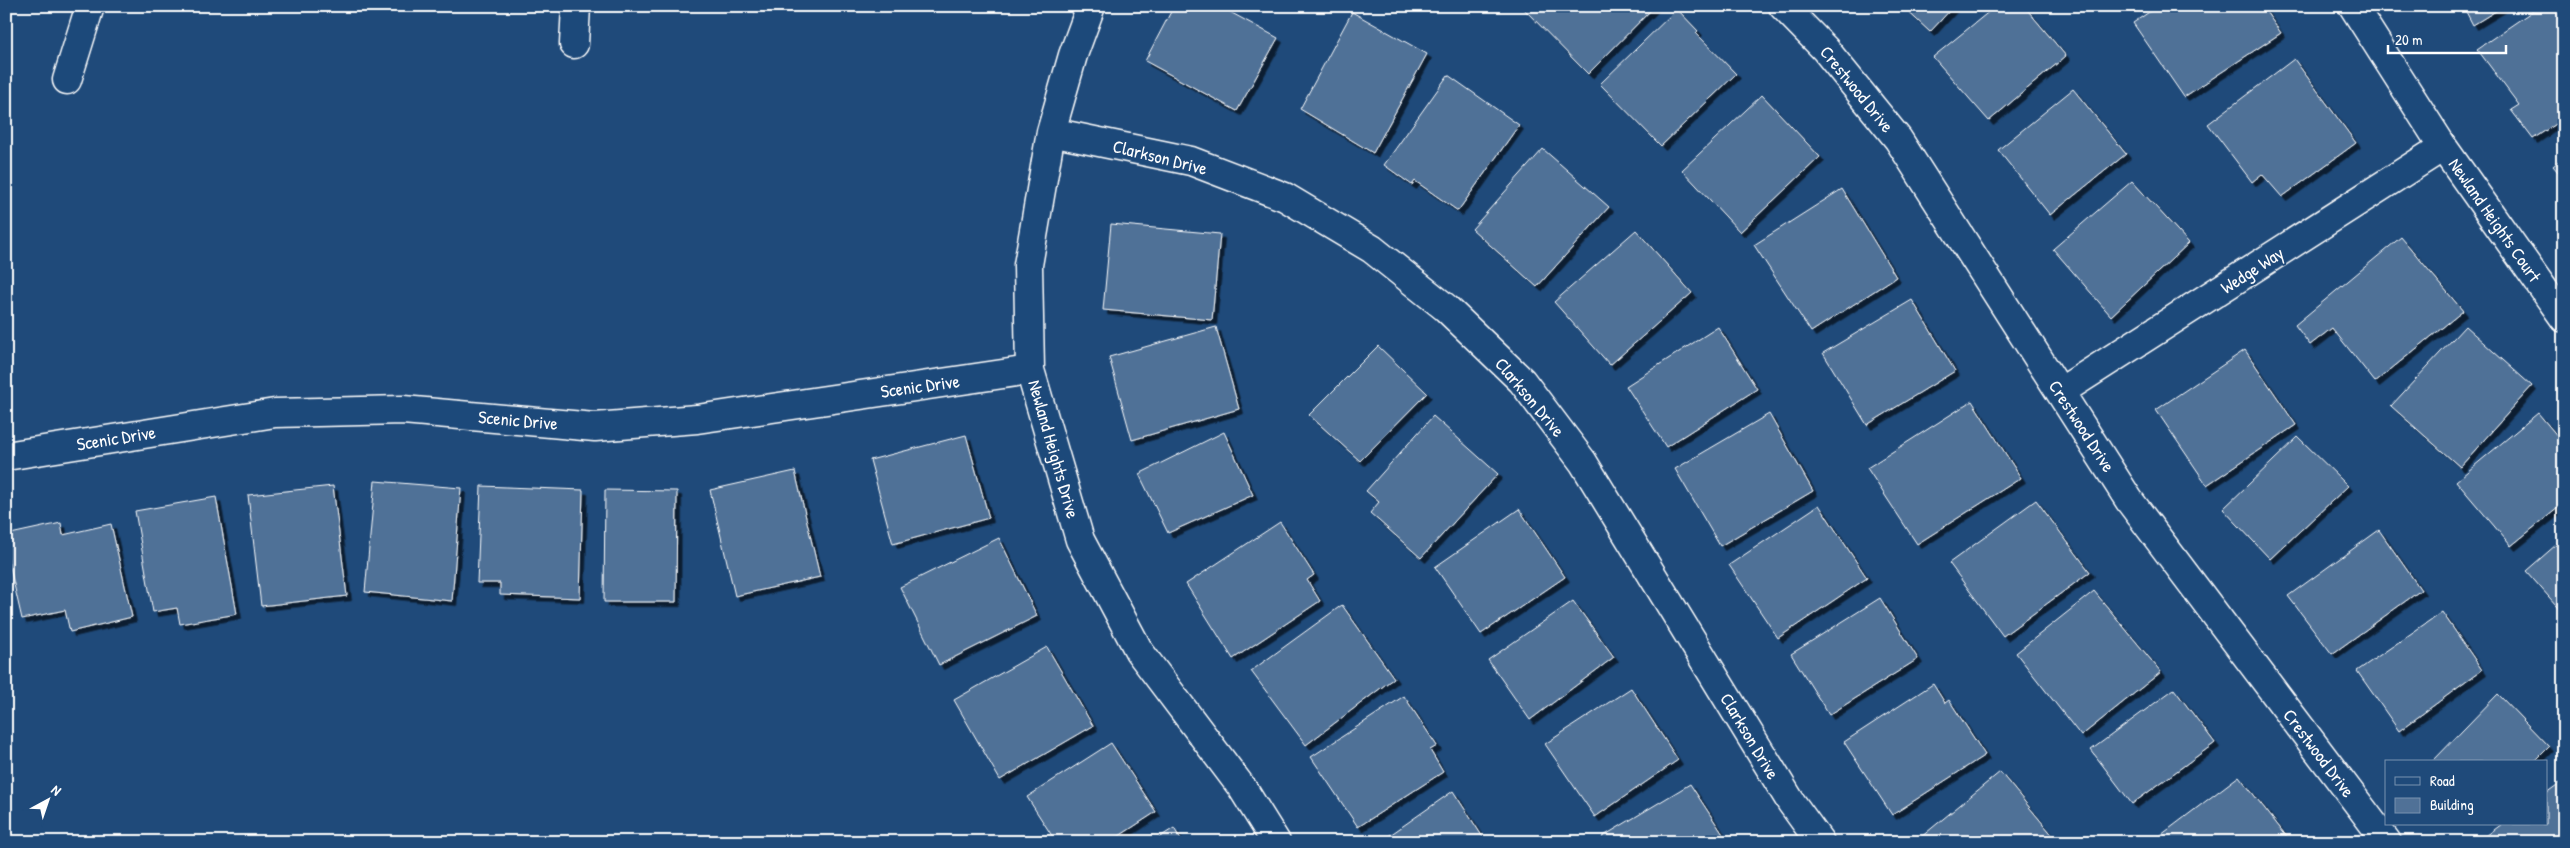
<svg xmlns="http://www.w3.org/2000/svg" width="2570" height="848" viewBox="0 0 2570 848" font-family="'Patrick Hand',sans-serif">
  <defs>
    <filter id="shadow"><feDropShadow dx="4.5" dy="4.5" stdDeviation="0" flood-color="#0009"/></filter>
  </defs>
  <rect width="100%" height="100%" fill="#1f4a7a"/>
  <filter id="ink" filterUnits="userSpaceOnUse"><feTurbulence type="fractalNoise" baseFrequency=".02" numOctaves="2"/><feDisplacementMap in="SourceGraphic" scale="10" xChannelSelector="R" yChannelSelector="G"/><feConvolveMatrix kernelMatrix="1 2 1 2 8 2 1 2 1" color-interpolation-filters="sRGB"/></filter>
  <g filter="url(#ink)">
    <path fill="#507197" stroke="#fff" filter="url(#shadow)" d="M1174 6H1219L1278 38 1237 111 1145 61Z
      M1521 6H1655L1588 74Z
      M1902 6H1954L1930 32Z
      M1996 6H2024L2066 56 1989 121 1933 57Z
      M2158 6H2262L2281 33 2184 97 2133 23Z
      M2463 6H2504L2473 25Z
      M2564 6V118L2533 139 2511 110 2519 105 2477 49 2540 6Z
      M1677 9 1698 31 1696 33 1736 74 1661 146 1600 84Z
      M1352 12 1427 54 1373 153 1300 109Z
      M2294 59 2356 143 2282 197 2262 174 2252 182 2208 124Z
      M1448 75 1519 125 1458 211 1415 181 1412 185 1384 165Z
      M2073 89 2126 154 2050 215 1998 150Z
      M1762 95 1820 157 1740 232 1682 170Z
      M1543 149 1609 207 1537 287 1472 229Z
      M2564 157V179L2553 166Z
      M2132 181 2189 243 2111 316 2053 249Z
      M1842 189 1896 277 1811 332 1754 245Z
      M1111 224 1220 234 1212 320 1103 310Z
      M1636 230 1692 293 1610 365 1554 302Z
      M2401 237 2463 311 2375 382 2332 328 2310 345 2295 325Z
      M1912 300 1955 371 1867 425 1823 353Z
      M2465 326 2532 386 2460 467 2391 406Z
      M1216 327 1239 409 1132 440 1109 357Z
      M1718 327 1757 389 1666 447 1626 386Z
      M1378 346 1427 393 1360 461 1309 415Z
      M2245 350 2296 425 2207 485 2156 410Z
      M1972 401 2021 478 1917 544 1867 468Z
      M2538 413 2564 444V503L2511 546 2456 481Z
      M1769 414 1813 491 1720 546 1675 469Z
      M1433 416 1498 474 1421 558 1370 513 1379 502 1366 491Z
      M1224 432 1253 495 1168 533 1139 474Z
      M966 435 989 518 893 544 870 460Z
      M2298 437 2348 486 2270 559 2223 509Z
      M795 471 820 577 735 596 710 490Z
      M375 481 461 488 452 601 365 592Z
      M333 486 347 596 261 606 248 495Z
      M481 486 583 490 580 598 500 595V583H477Z
      M605 490 677 491 676 602H604Z
      M216 497 237 614 180 624 177 608 153 612 135 511Z
      M2036 500 2090 572 2003 636 1949 563Z
      M1819 505 1867 578 1778 638 1729 565Z
      M1519 509 1565 577 1481 634 1435 567Z
      M1280 522 1314 575 1307 580 1320 601 1233 659 1186 584Z
      M61 523 63 535 111 524 132 617 70 632 65 610 22 619 6 550V535Z
      M2379 530 2421 590 2332 654 2288 596Z
      M999 538 1037 616 939 665 900 587Z
      M2564 538V614L2526 571Z
      M2094 591 2161 672 2081 736 2016 653Z
      M1880 598 1918 659 1829 715 1791 654Z
      M1573 601 1614 657 1530 720 1488 660Z
      M1342 605 1394 678 1306 745 1251 671Z
      M2442 612 2482 670 2399 731 2357 671Z
      M1047 647 1093 726 1000 780 954 700Z
      M1933 684 1945 703 1949 700 1985 755 1892 815 1844 742Z
      M1631 688 1678 760 1595 817 1545 744Z
      M2174 689 2215 743 2132 804 2091 750Z
      M2498 694 2549 747 2534 762H2432Z
      M1404 696 1437 746 1430 750 1443 772 1358 827 1311 757Z
      M1111 743 1156 812 1110 842H1056L1027 797Z
      M2000 772 2054 837 2049 842H1915Z
      M2239 776 2291 842H2165L2161 835Z
      M2564 780V842H2490L2486 836 2502 824H2546V793Z
      M1690 784 1728 842H1605L1602 837Z
      M1453 791 1486 842H1380Z
      M1174 828 1182 842H1152Z"/>
    <g fill="none" stroke-linecap="round" stroke-linejoin="round">
      <g stroke="#fff" stroke-width="31">
        <path id="minor" d="M1091 6 1073 55 1051 132 1028 265 1030 370 1080 540 1139 651 1243 789 1276 842
          M1783 6 1825 49 1898 139 2129 500 2387 842
          M2353 6 2443 147 2564 318
          M574 44 576 6
          M67 80 90 6
          M1051 132 1191 161 1285 197 1372 249 1446 308 1522 381 1583 462 1791 802 1820 842
          M2060 392 2443 147
          M6 456 275 413 403 410 595 427 697 419 1030 370"/>
      </g>
      <use href="#minor" stroke="#1f4a7a" stroke-width="28"/>
    </g>
  </g>
  <g text-anchor="middle" dominant-baseline="central" stroke-width="4" stroke-linejoin="round" paint-order="stroke">
    <g font-size="18" fill="#fff" stroke="#1f4a7a">
      <text transform="translate(1857 89) rotate(51)">Crestwood Drive</text>
      <text transform="translate(1160 157) rotate(14)">Clarkson Drive</text>
      <text transform="translate(2495 220) rotate(55)">Newland Heights Court</text>
      <text transform="translate(2252 270) rotate(-33)">Wedge Way</text>
      <text transform="translate(920 386) rotate(-8)">Scenic Drive</text>
      <text transform="translate(1530 397) rotate(50)">Clarkson Drive</text>
      <text transform="translate(518 420) rotate(5)">Scenic Drive</text>
      <text transform="translate(2082 426) rotate(57)">Crestwood Drive</text>
      <text transform="translate(116 438) rotate(-9)">Scenic Drive</text>
      <text transform="translate(1054 449) rotate(74)">Newland Heights Drive</text>
      <text transform="translate(1750 736) rotate(59)">Clarkson Drive</text>
      <text transform="translate(2319 753) rotate(53)">Crestwood Drive</text>
    </g>
  </g>
  <rect width="2570" height="848" fill="none" stroke="#1f4a7a" stroke-width="25"/>
  <rect x="12" y="12" width="2545" height="823" fill="none" stroke="#fff" stroke-width="2" filter="url(#ink)"/>
  <rect x="2385" y="760" width="162" height="65" fill="#1f4a7a" stroke="#7992af"/>
  <rect x="2395" y="777" width="25" height="8" fill="#1f4a7a" stroke="#7992af"/>
  <text x="2430" y="786" font-size="15" fill="#ffffff">Road</text>
  <rect x="2395" y="798" width="25" height="15" fill="#507197" stroke="#7992af"/>
  <text x="2430" y="810" font-size="15" fill="#ffffff">Building</text>
  <g transform="translate(48 800) rotate(40)" stroke="#1f4a7a" stroke-width="4" paint-order="stroke">
  <path d="M0-4L9 19L0 12L-9 19Z" fill="#ffffff"/>
  <text y="-8" font-size="14" font-weight="bold" text-anchor="middle" fill="#ffffff">N</text>
  </g>
  <path d="M2388 45v8h118v-8" fill="none" stroke="#ffffff" stroke-width="2.5"/>
  <text x="2395" y="45" font-size="15" fill="#ffffff" stroke="#1f4a7a" stroke-width="4" paint-order="stroke">20 m</text>
</svg>
